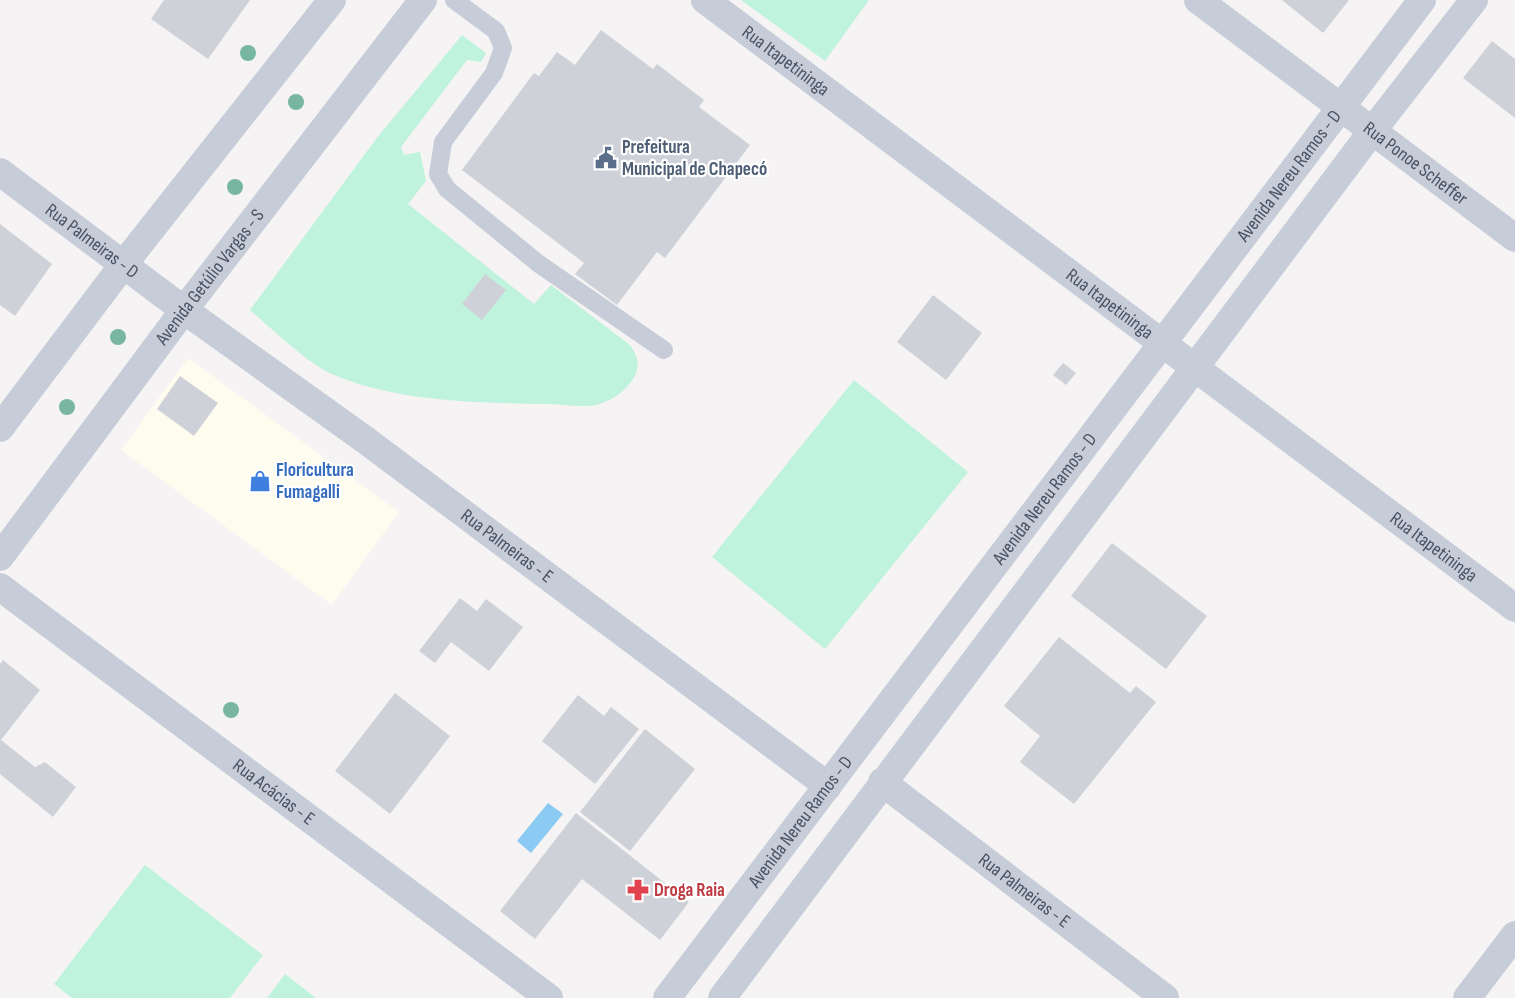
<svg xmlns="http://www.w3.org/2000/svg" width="1515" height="998" viewBox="0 0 1515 998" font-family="'Sofia Sans Condensed',sans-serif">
  <rect width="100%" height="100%" fill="#f5f3f3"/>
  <path fill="#fefcee" d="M188 358 399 512 332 605 121 450Z"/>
  <path fill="#c0f3dd" d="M741 0H869L825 61Z
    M462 35 486 53 481 62 467 60 401 147 404 155 420 152 426 181 408 204 534 304 551 285 630 345C638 356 641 367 633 379 625 392 611 401 596 405 582 408 562 404 547 404 479 403 398 402 334 375 309 365 271 328 250 310L376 139Z
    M854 380 968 472 825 649 712 557Z
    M145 865 263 955 230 998H72L54 984Z
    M285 974 316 998H267Z"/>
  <path fill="#8bcaf3" d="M548 803 563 814 531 853 517 841Z"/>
  <path fill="#cfd1d8" d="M164 0H250L208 59 151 19Z
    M1282 0H1349L1323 33Z
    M601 30 653 69 657 64 704 100 699 107 750 145 665 258 657 252 617 305 575 274 584 263 462 170 534 73 539 76 557 52 575 65Z
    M1492 41 1515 59V118L1463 78Z
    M0 224 52 264 15 316 0 305Z
    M485 274 506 290 482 320 462 304Z
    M933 295 982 333 946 380 897 342Z
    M1063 363 1076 373 1066 385 1053 375Z
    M180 376 218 403 194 436 157 409Z
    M1112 543 1207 616 1166 669 1071 596Z
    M460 598 477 611 486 599 523 627 489 671 451 642 435 663 419 651Z
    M1059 637 1130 693 1136 686 1156 702 1074 804 1020 762 1040 736 1004 706Z
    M3 660 40 690 1 740 35 767 45 762 76 787 53 817 0 774V664Z
    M395 693 450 736 390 814 335 771Z
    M578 695 604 716 611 707 639 729 595 784 542 741Z
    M645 729 695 769 630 851 580 812Z
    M576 813 689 902 660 940 582 879 535 939 500 911Z"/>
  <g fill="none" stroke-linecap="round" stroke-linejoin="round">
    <path stroke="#c6ccd8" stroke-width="18" d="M454 0 496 31 503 48 494 73 443 142 438 174 447 189 539 264 664 350"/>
    <g stroke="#c6ccd8" stroke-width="28">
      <path id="s1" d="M705 0 1515 608"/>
      <path id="s2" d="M1198 0 1515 238"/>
      <path id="s3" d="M0 172 184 310 364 439 828 786"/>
      <path id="s4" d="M0 587 549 998"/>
      <path id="s5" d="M882 782 1165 998"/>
      <path d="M1467 998 1515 935"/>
    </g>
    <g stroke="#c6ccd8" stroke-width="28">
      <path d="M0 428 123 265 332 0"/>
      <path id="s6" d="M0 557 184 310 423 0"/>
      <path id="s7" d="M667 998 1422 0"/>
      <path d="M722 998 1373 130 1474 0"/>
    </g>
  </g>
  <g fill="#78b6a2">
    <circle cx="248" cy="53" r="8"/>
    <circle cx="296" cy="102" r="8"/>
    <circle cx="235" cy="187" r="8"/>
    <circle cx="118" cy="337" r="8"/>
    <circle cx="67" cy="407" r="8"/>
    <circle cx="231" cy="710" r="8"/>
  </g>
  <defs>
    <g id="civic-bare" transform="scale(1.725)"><path d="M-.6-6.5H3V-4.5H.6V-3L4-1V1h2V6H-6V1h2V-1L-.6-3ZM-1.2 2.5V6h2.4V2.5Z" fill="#5c6f8a" stroke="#fff" stroke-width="2.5" paint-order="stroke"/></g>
    <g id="shop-bare" transform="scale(1.725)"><path d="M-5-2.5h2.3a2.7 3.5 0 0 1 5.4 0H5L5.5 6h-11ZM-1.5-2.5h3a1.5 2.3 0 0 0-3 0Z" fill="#3f7fe0" stroke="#fff" stroke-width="2.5" paint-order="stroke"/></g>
    <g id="pharmacy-bare" transform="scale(1.725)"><path d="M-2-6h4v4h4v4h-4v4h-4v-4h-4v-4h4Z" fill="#e0444e" stroke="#fff" stroke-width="2.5" paint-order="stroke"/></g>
  </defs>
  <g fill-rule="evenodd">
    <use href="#civic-bare" x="606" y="158"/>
    <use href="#shop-bare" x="260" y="481"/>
    <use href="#pharmacy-bare" x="638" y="890"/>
  </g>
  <g text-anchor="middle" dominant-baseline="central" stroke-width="4.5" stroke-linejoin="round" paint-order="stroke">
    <g font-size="19" fill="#495162" stroke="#fff">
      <text stroke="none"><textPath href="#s1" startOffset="101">Rua Itapetininga</textPath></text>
      <text stroke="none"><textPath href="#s2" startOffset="272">Rua Ponoe Scheffer</textPath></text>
      <text stroke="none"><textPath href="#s7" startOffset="1031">Avenida Nereu Ramos - D</textPath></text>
      <text stroke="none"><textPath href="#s3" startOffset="115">Rua Palmeiras - D</textPath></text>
      <text stroke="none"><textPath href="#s6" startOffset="350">Avenida Getúlio Vargas - S</textPath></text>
      <text stroke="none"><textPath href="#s1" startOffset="506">Rua Itapetininga</textPath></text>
      <text stroke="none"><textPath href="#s7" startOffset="626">Avenida Nereu Ramos - D</textPath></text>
      <text stroke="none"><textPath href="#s3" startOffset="630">Rua Palmeiras - E</textPath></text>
      <text stroke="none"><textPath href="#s1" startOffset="911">Rua Itapetininga</textPath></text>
      <text stroke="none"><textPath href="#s4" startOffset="342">Rua Acácias - E</textPath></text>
      <text stroke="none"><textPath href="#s7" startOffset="221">Avenida Nereu Ramos - D</textPath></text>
      <text stroke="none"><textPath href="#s5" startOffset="179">Rua Palmeiras - E</textPath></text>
    </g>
    <g font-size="19" font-weight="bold" fill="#4e5e75" stroke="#fff" text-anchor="start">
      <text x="622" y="147">Prefeitura<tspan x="622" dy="22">Municipal de Chapecó</tspan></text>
    </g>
    <g font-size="19" font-weight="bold" fill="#366cbe" stroke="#fff" text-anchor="start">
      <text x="276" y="470">Floricultura<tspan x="276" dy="22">Fumagalli</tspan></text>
    </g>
    <g font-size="19" font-weight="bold" fill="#be3a42" stroke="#fff" text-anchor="start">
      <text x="654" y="890">Droga Raia</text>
    </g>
  </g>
</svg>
